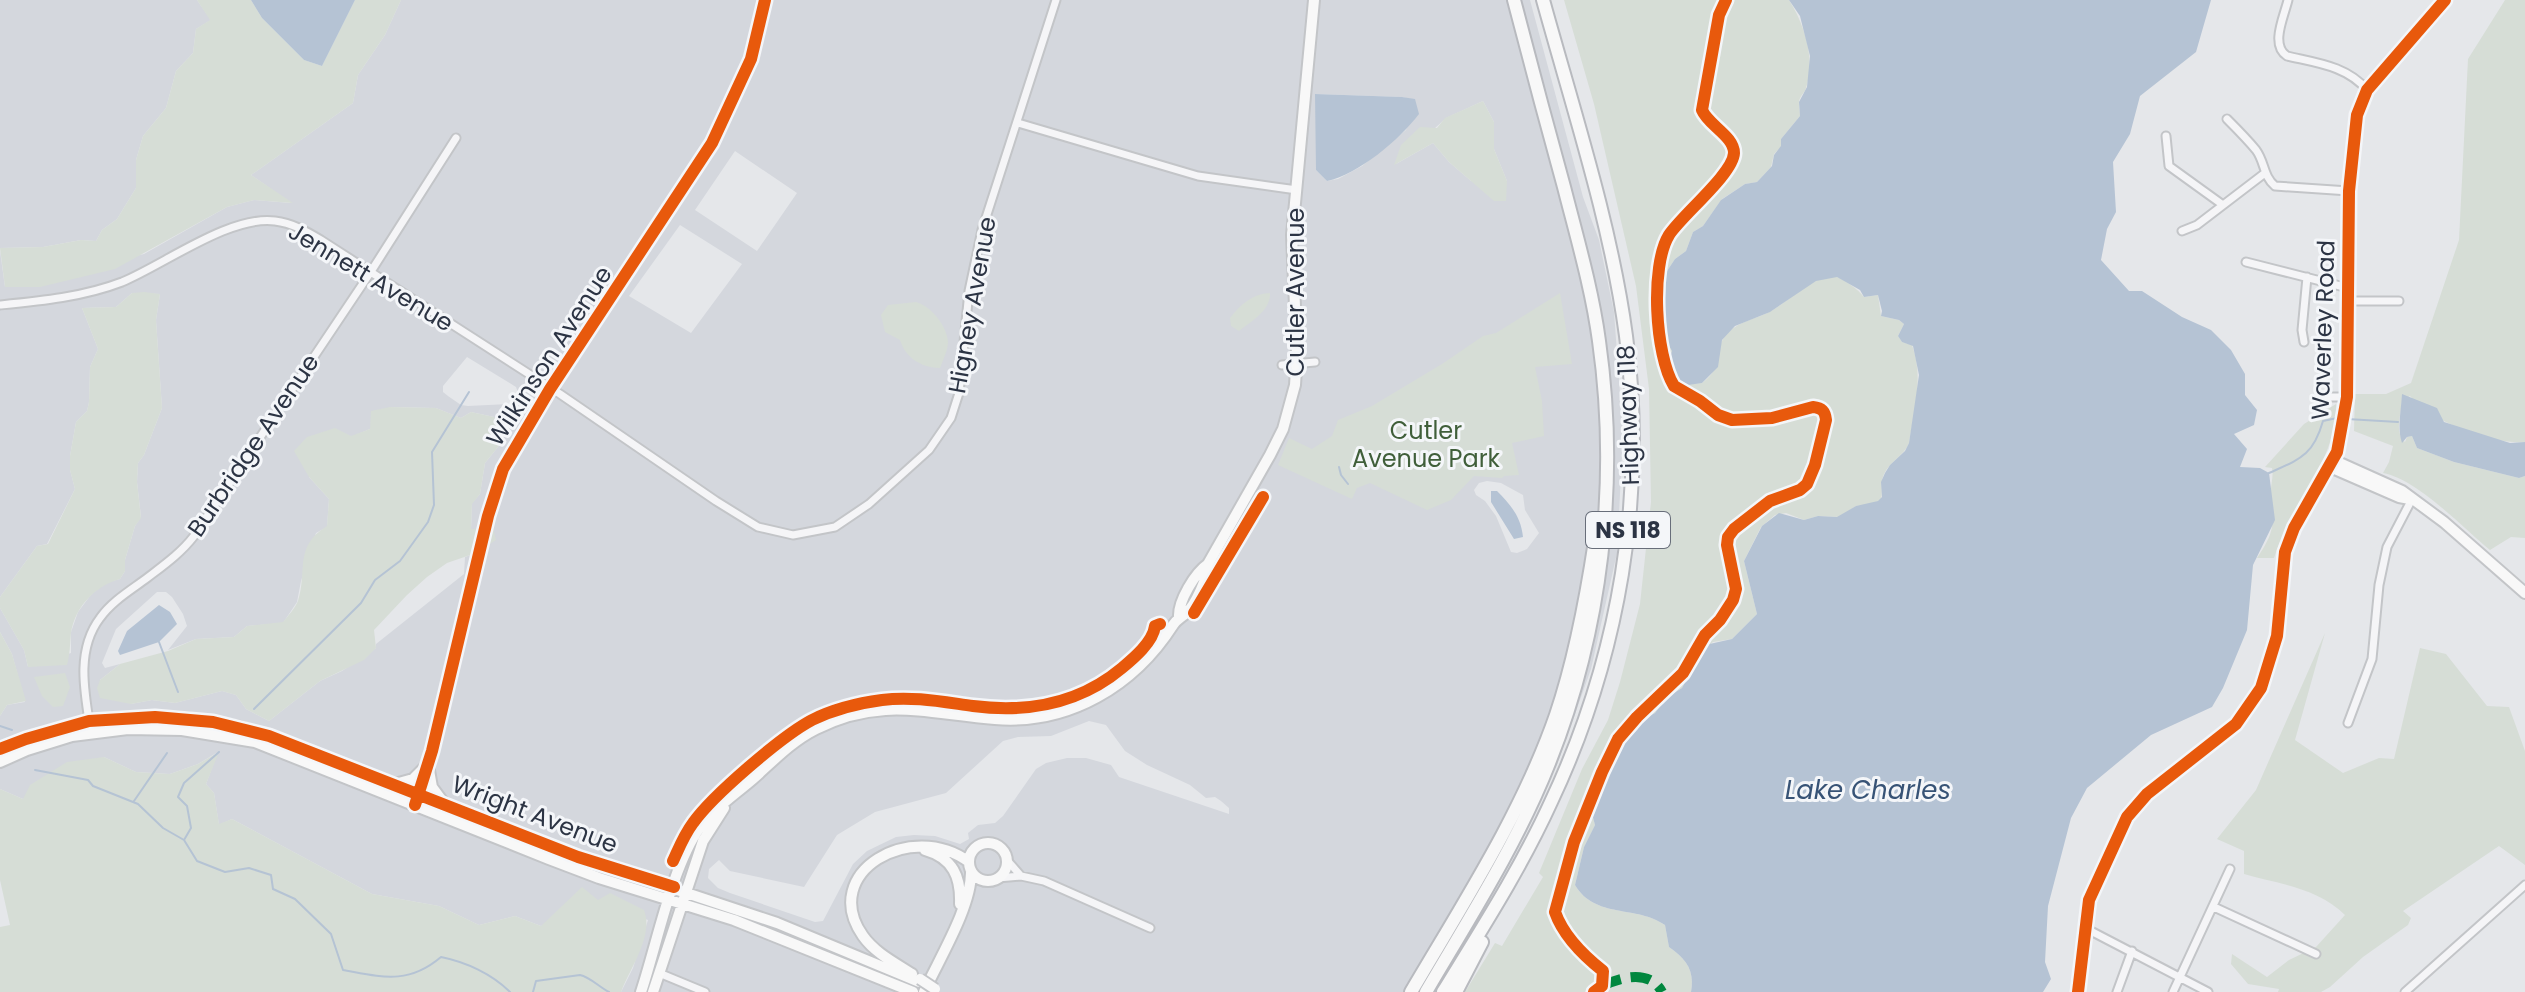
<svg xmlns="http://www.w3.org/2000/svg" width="2525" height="992" viewBox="0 0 2525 992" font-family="Poppins,sans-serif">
  <rect width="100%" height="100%" fill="#e5e7ea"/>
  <path fill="#d4d7dd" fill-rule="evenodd" d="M0 0H197L211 20 196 29 193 53 176 71 166 108 143 136 136 160V188L117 219 102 230 96 241 81 240 43 247 0 248Z
    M401 0H1530L1583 197 1599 240 1614 312 1623 435 1617 553 1591 669 1557 765 1423 992H621L633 968 648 920 598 901 541 926 515 916 479 925 439 906 372 894 232 819 219 825 214 793 206 784 218 752 198 764 170 774 136 772 104 757 23 799 0 789V716L7 705 25 702 12 654 0 632V608L24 650 28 667 71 653V632L78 612 90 596 104 583 120 579 125 571V560L135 526 141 517 137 482 138 463 144 455 162 408 156 320 160 294 132 293 116 307 82 308 98 349 90 367 89 402 87 411 76 422 70 456V470L75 489 47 544 37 546 0 597V251L5 287 144 254 227 207 254 200 291 203 251 175 353 103 358 75 385 35ZM1316 94 1402 97 1415 100 1406 130 1362 166 1338 179 1327 181 1316 170ZM1483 101 1494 122V149L1507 181H1471L1449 162 1433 143 1396 164 1446 118ZM735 151 797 193 757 251 695 210ZM680 225 742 264 691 333 629 296ZM467 357 516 387 519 395 516 401 509 404 468 406 461 405 448 396 443 392V386ZM390 407 436 408 461 418 471 412 494 417 502 442 485 463 480 494 472 503 471 530 493 528 476 553 465 557 464 574 376 644V648L342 671 320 681 269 721 246 709 236 695 222 691 175 703 152 700 131 704 100 680 120 664 105 668 102 663 116 629 157 592H166L172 597 183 614 187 626 168 650 196 639 234 637 247 626 283 623 297 602 301 581 316 533 327 527 329 499 309 477 335 429 351 437 370 429ZM1487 481 1501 483 1523 495 1525 510 1539 533 1527 549 1517 553 1511 552 1496 516 1485 501 1476 495 1474 490 1479 483ZM1089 721 1106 725 1125 751 1147 765 1190 785 1206 798 1215 797 1221 801 1229 808V814L1119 777 1111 765 1086 758H1067L1046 763 1036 769 1003 816 995 823 978 825 968 833 969 839 960 844 935 836 914 835 896 837 867 851 853 864 823 921 815 922 730 893 718 888 708 878 709 869 719 860 730 871 804 887 837 835 875 812 946 793 1003 741 1018 737 1051 736Z"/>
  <path fill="#d6ddd6" d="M197 0H251L262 18 304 60 322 66 355 0H401L385 35 358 75 353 103 251 175 293 203 254 200 227 207 115 269 40 287H5L0 248 43 247 81 240 96 241 102 230 117 219 136 188V160L143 136 166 108 176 71 193 53 196 29 210 20Z
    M1564 0H1789C1804 24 1816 58 1806 88 1805 93 1798 97 1799 104 1799 108 1800 112 1800 116L1781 139 1782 146 1774 154 1771 167 1757 182 1745 184 1722 199 1703 226 1693 232 1686 251 1675 259 1667 271 1661 289 1666 335 1672 351 1669 361 1674 376 1687 384 1702 383C1726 365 1712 351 1726 335 1738 321 1754 320 1769 312 1787 303 1815 274 1834 276 1843 278 1859 290 1864 297L1878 295 1881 316 1899 320 1904 324 1898 336 1902 342 1912 345C1924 376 1914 412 1909 443 1904 456 1890 461 1884 474 1880 483 1883 491 1881 500L1868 505 1856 506 1839 517 1818 516 1804 520 1786 513 1775 515 1761 527 1744 561 1757 614 1732 639 1713 642 1698 654 1691 673 1682 688 1666 698 1655 713 1644 719 1637 730 1614 750 1591 809 1595 825 1584 847 1575 885C1595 919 1637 905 1665 925L1669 947C1686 959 1695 970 1691 992H1465L1495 943 1502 946 1543 877 1539 873 1582 769 1608 720 1620 682 1640 604 1651 502 1649 389 1636 286 1594 104Z
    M2505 0H2525V442C2494 445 2429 421 2410 396L2402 401C2401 415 2394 432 2405 442L2407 437 2412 436 2417 448 2454 462 2519 478 2525 476V538L2511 537 2490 550C2462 527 2417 479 2383 473L2389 462 2393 446 2354 431 2355 394H2386L2411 383 2459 240 2468 59Z
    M1483 101 1494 122V149L1507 181 1506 201H1494L1449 162 1433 143 1394 165 1401 145 1420 127 1437 128 1445 118Z
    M144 292 160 294 156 320 162 408 144 455 138 463 137 482 141 518 135 526 125 560V571L120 579C95 586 75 607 71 633 70 644 70 654 67 665L28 667 24 650 0 608V597L37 546 48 544 75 489 70 470V456L76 422 87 411 89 402 90 367 98 349 82 308 116 307 132 293Z
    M1270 293C1271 310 1252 321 1239 331L1231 326 1230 318C1241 304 1252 294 1270 293Z
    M1560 293 1572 364 1535 367 1542 401 1544 436 1512 443 1519 475 1504 476 1502 478 1474 476 1451 500 1427 510 1370 483 1357 488 1352 499 1278 465 1289 438 1312 449 1332 436 1338 420 1372 406 1442 364 1483 336 1496 333Z
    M916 302C931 306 947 326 948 342 948 350 943 360 940 368 921 368 905 357 900 340L885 332 881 315 888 305Z
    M2336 404C2337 462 2291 504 2274 558H2257C2276 530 2273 525 2271 495 2270 486 2274 477 2272 468L2265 467 2304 424Z
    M390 407 436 408 461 418 471 412 494 417 504 431 502 442 485 463 480 494 472 504 471 529 493 528 496 540 476 553 447 563 427 577 407 595 374 630 376 648 364 660 320 681 269 721 246 709 236 695 222 691 175 703 152 700 131 704 100 698 97 688 100 680 120 664 168 651 196 639 234 637 247 626 283 622C288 616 295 608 298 601 308 570 293 547 327 526L329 499 309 477 294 451 307 437 335 428 351 436 370 429 371 411Z
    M0 632 12 654 26 701 7 705 0 716Z
    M2325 633 2295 740 2343 773 2379 758 2394 759 2420 648 2446 654 2487 706 2509 707 2525 751V865L2499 846 2403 911 2411 918 2408 925 2363 957 2330 987 2321 992H2278L2279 989 2248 984 2231 964 2232 954 2267 977 2289 960 2316 947 2345 915C2318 888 2279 884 2244 874V851L2217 839 2256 790Z
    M65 673 70 687 63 706 53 707 42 696 34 677Z
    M219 752 206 784 214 793 219 824 232 819 372 894 439 906 479 925 515 916 541 926 582 887 598 900 610 893 644 910C654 936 630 968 621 992H0V927L10 925 0 880V789L23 799 30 785 67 762 104 757 136 772 170 774 198 764Z"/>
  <path fill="#b5c3d4" d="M251 0H355L322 66 304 60 262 18Z
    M1789 0H2211L2196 52 2140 96 2130 134 2113 162 2116 212 2107 229 2101 260 2129 291H2142L2182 317 2211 330 2231 350 2245 374V395L2257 410 2254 425 2234 434 2247 449 2240 467 2260 468 2269 473 2275 520 2253 565 2247 630 2223 688 2212 707 2151 735 2087 788 2071 818 2048 906 2045 962 2051 979 2043 992H1691C1695 970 1686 959 1669 947L1665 925C1637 905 1595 919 1575 885L1584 847 1595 825 1591 810 1614 750 1637 730 1644 719 1655 713 1666 698 1682 688 1705 645 1732 639 1757 614 1744 561 1762 526 1779 513 1804 520 1818 516 1837 517 1856 506 1878 501 1882 497 1881 482 1885 473 1890 465 1905 451 1909 443 1919 375 1913 346 1902 342 1898 336 1904 324 1899 320 1881 316 1882 311 1878 295 1864 297 1860 290 1837 277 1816 281 1770 312 1735 326 1722 340 1718 367 1702 383 1688 385 1672 375 1669 361 1672 351 1667 342 1661 289 1667 271 1675 259 1686 251 1693 232 1703 226 1721 200 1745 184 1757 182 1772 166 1774 155 1781 146V139L1800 116 1799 102 1807 87 1810 56 1800 16Z
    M1315 94 1402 97 1415 99 1419 114C1399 140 1359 174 1327 181L1316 170Z
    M2402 394 2437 408 2444 422 2510 443 2525 442V476L2519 478 2454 462 2417 448 2412 436 2407 437 2402 443C2397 428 2401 412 2402 394Z
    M1491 491H1497C1511 505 1521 517 1523 537L1514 539 1491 502Z
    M159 605 170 612 177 624 159 642 120 655 118 651 127 631Z"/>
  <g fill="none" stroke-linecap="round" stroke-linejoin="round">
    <path stroke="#b5c3d4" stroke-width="2" d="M2347 419 2398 422
      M1339 467 1341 475 1348 484
      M2269 473C2300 459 2313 456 2323 421L2337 418
      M159 642 178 692
      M254 709 361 603 375 580 400 561 428 522 434 505 432 452 469 392
      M0 726 12 730
      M35 770 88 780 93 786 138 804 163 828 184 840 197 861 225 872 249 868 271 875 273 889 295 899 331 934 343 970C382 977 408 985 441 957 466 962 492 974 510 992
      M134 801 167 753
      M184 840 191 828 187 806 178 797 184 783 219 752
      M533 992 536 981 580 975C590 977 599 987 609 992"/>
    <g stroke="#c3c5c8" stroke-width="11">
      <path id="street" d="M2288 0C2284 17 2270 45 2287 56 2317 63 2347 66 2367 90
        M2227 119C2237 129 2247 139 2256 150 2265 162 2263 176 2275 186L2349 191
        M1018 123 1198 176 1297 190
        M2166 136 2169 166 2223 205
        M2182 231 2197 225 2265 173
        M2246 262 2348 288
        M2348 301H2399
        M0 305C41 301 83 297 122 282 165 264 230 215 275 221 292 223 306 231 321 240L560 394 716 501 758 527 793 535 835 527 869 504 929 450 951 418 959 393 969 291 982 230 1056 0
        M2304 342 2302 330 2307 277
        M1282 365 1315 362
        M2322 397H2347
        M2348 723 2372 659 2379 585 2387 547 2412 499
        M91 733C85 695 75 651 100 618 112 601 131 590 147 578 164 565 181 553 194 536L370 273 456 138
        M1007 860 1021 876
        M998 878 1021 876 1044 881 1150 928
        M2214 907 2316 954
        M2085 928 2208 992
        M659 973 705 992
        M2117 992 2132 951
        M2173 992 2230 869
        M2405 992 2525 885"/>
    </g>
    <g stroke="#c3c5c8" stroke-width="14">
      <path id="secondary" d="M2333 460 2402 491 2444 522 2525 593
        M2330 467 2399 497 2410 499
        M1179 617C1178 601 1195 573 1208 564L1270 455 1283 429 1295 385 1297 354 1292 235 1314 0
        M0 749 50 731 96 720 155 717 185 718 240 727 298 747 578 857 777 923 919 982
        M0 762 27 750 72 736 128 729 182 730 255 742 549 859 599 878 734 920 913 992
        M429 770 432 787 443 802
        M395 784 413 779 425 767
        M417 799 432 751 488 516 503 469 550 389 712 143 751 59 765 0
        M969 862a19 19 0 1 1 38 0a19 19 0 1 1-38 0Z
        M925 850C953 858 961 877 960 904
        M912 974C895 963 875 953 863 936 818 872 912 819 969 862
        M641 992C657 944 672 866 700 827 714 808 737 793 754 778 774 760 792 741 816 729 881 696 928 714 995 719 1069 725 1134 686 1173 625 1177 619 1181 618 1186 613 1195 606 1209 575 1208 564
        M653 992 703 841 724 808
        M924 992C939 959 972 906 971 871
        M2078 992 2089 900 2127 817 2147 794 2236 724 2261 688 2277 636 2285 552 2294 528 2337 452 2347 397 2349 191 2357 115 2367 90 2445 0"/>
    </g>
    <g stroke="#b8babf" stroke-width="16">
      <path id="highway" d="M1411 992C1464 902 1522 813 1556 715 1575 659 1586 600 1595 541
        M1426 992C1470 917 1517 844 1549 763 1602 630 1619 482 1599 341 1592 289 1577 238 1564 187 1547 125 1530 62 1514 0
        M1443 992C1481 930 1521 868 1551 802 1619 658 1647 494 1626 336 1611 224 1573 109 1543 0
        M1456 992 1482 942"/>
    </g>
    <use href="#street" stroke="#f5f5f7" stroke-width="7"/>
    <use href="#secondary" stroke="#f8f8f8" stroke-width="10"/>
    <use href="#highway" stroke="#f8f8f8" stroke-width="12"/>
    <g stroke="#c3c5c8" stroke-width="14" stroke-linecap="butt">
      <path id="secondary-bridge" d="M920 979 935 989"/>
    </g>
    <use href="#secondary-bridge" stroke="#f8f8f8" stroke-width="10"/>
    <path stroke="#00873e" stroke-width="10" stroke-dasharray="20 10" stroke-linecap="butt" d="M1602 986C1621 977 1650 969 1662 992"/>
    <g stroke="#f4f6f9" stroke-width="17">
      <path id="cycleway" d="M1194 613 1263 497
        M0 749 26 739 89 721 155 717 213 722 269 736 578 857 674 887
        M415 805 432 751 488 516 503 469 550 389 712 143 751 59 765 0
        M673 861C679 848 684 835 693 823 713 795 782 736 812 720 834 709 859 703 882 700 913 696 943 702 973 706 1027 713 1079 704 1122 668 1134 658 1153 642 1155 626L1160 624
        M1594 992 1602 986 1603 971C1584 956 1563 935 1555 912L1574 842 1602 772 1618 739 1637 717 1683 673 1705 635 1720 620 1733 600 1736 589 1727 545 1728 537 1734 529 1770 501 1800 490 1807 484 1815 465 1826 420C1825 411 1822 408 1813 407L1772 418 1732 420 1718 415 1700 401 1674 386C1655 355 1650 266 1669 235 1682 215 1733 174 1734 153 1734 136 1708 125 1702 110L1719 15 1726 0
        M2078 992 2089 900 2127 817 2147 794 2236 724 2261 688 2277 636 2285 552 2294 528 2337 452 2347 397 2349 191 2357 115 2367 90 2445 0"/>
    </g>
    <use href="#cycleway" stroke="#e8590c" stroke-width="12"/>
  </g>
  <g text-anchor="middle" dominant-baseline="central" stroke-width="6" stroke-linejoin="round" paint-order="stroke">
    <rect fill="#f4f6f9" stroke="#686e7a" stroke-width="2" x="1586" y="512" width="84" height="36" rx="6"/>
    <g font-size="22" font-weight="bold" fill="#2c3444">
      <text x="1628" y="530">NS 118</text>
    </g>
    <g font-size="24" fill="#2c3444" stroke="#f4f6f9">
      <text transform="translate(371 277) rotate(31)">Jennett Avenue</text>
      <text transform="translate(1295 292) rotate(-90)">Cutler Avenue</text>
      <text transform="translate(972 305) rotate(-80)">Higney Avenue</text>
      <text transform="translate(2323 330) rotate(-88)">Waverley Road</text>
      <text transform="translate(549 356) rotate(-57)">Wilkinson Avenue</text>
      <text transform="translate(1628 415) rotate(-92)">Highway 118</text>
      <text transform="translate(253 445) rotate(-56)">Burbridge Avenue</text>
      <text transform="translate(535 814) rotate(21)">Wright Avenue</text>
    </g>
    <g font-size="24" fill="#405f3a" stroke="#f4f6f9">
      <text x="1426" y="430">Cutler<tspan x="1426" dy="28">Avenue Park</tspan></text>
    </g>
    <g font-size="26" font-style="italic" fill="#375376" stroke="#f4f6f9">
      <text x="1868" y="790">Lake Charles</text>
    </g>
  </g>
</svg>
